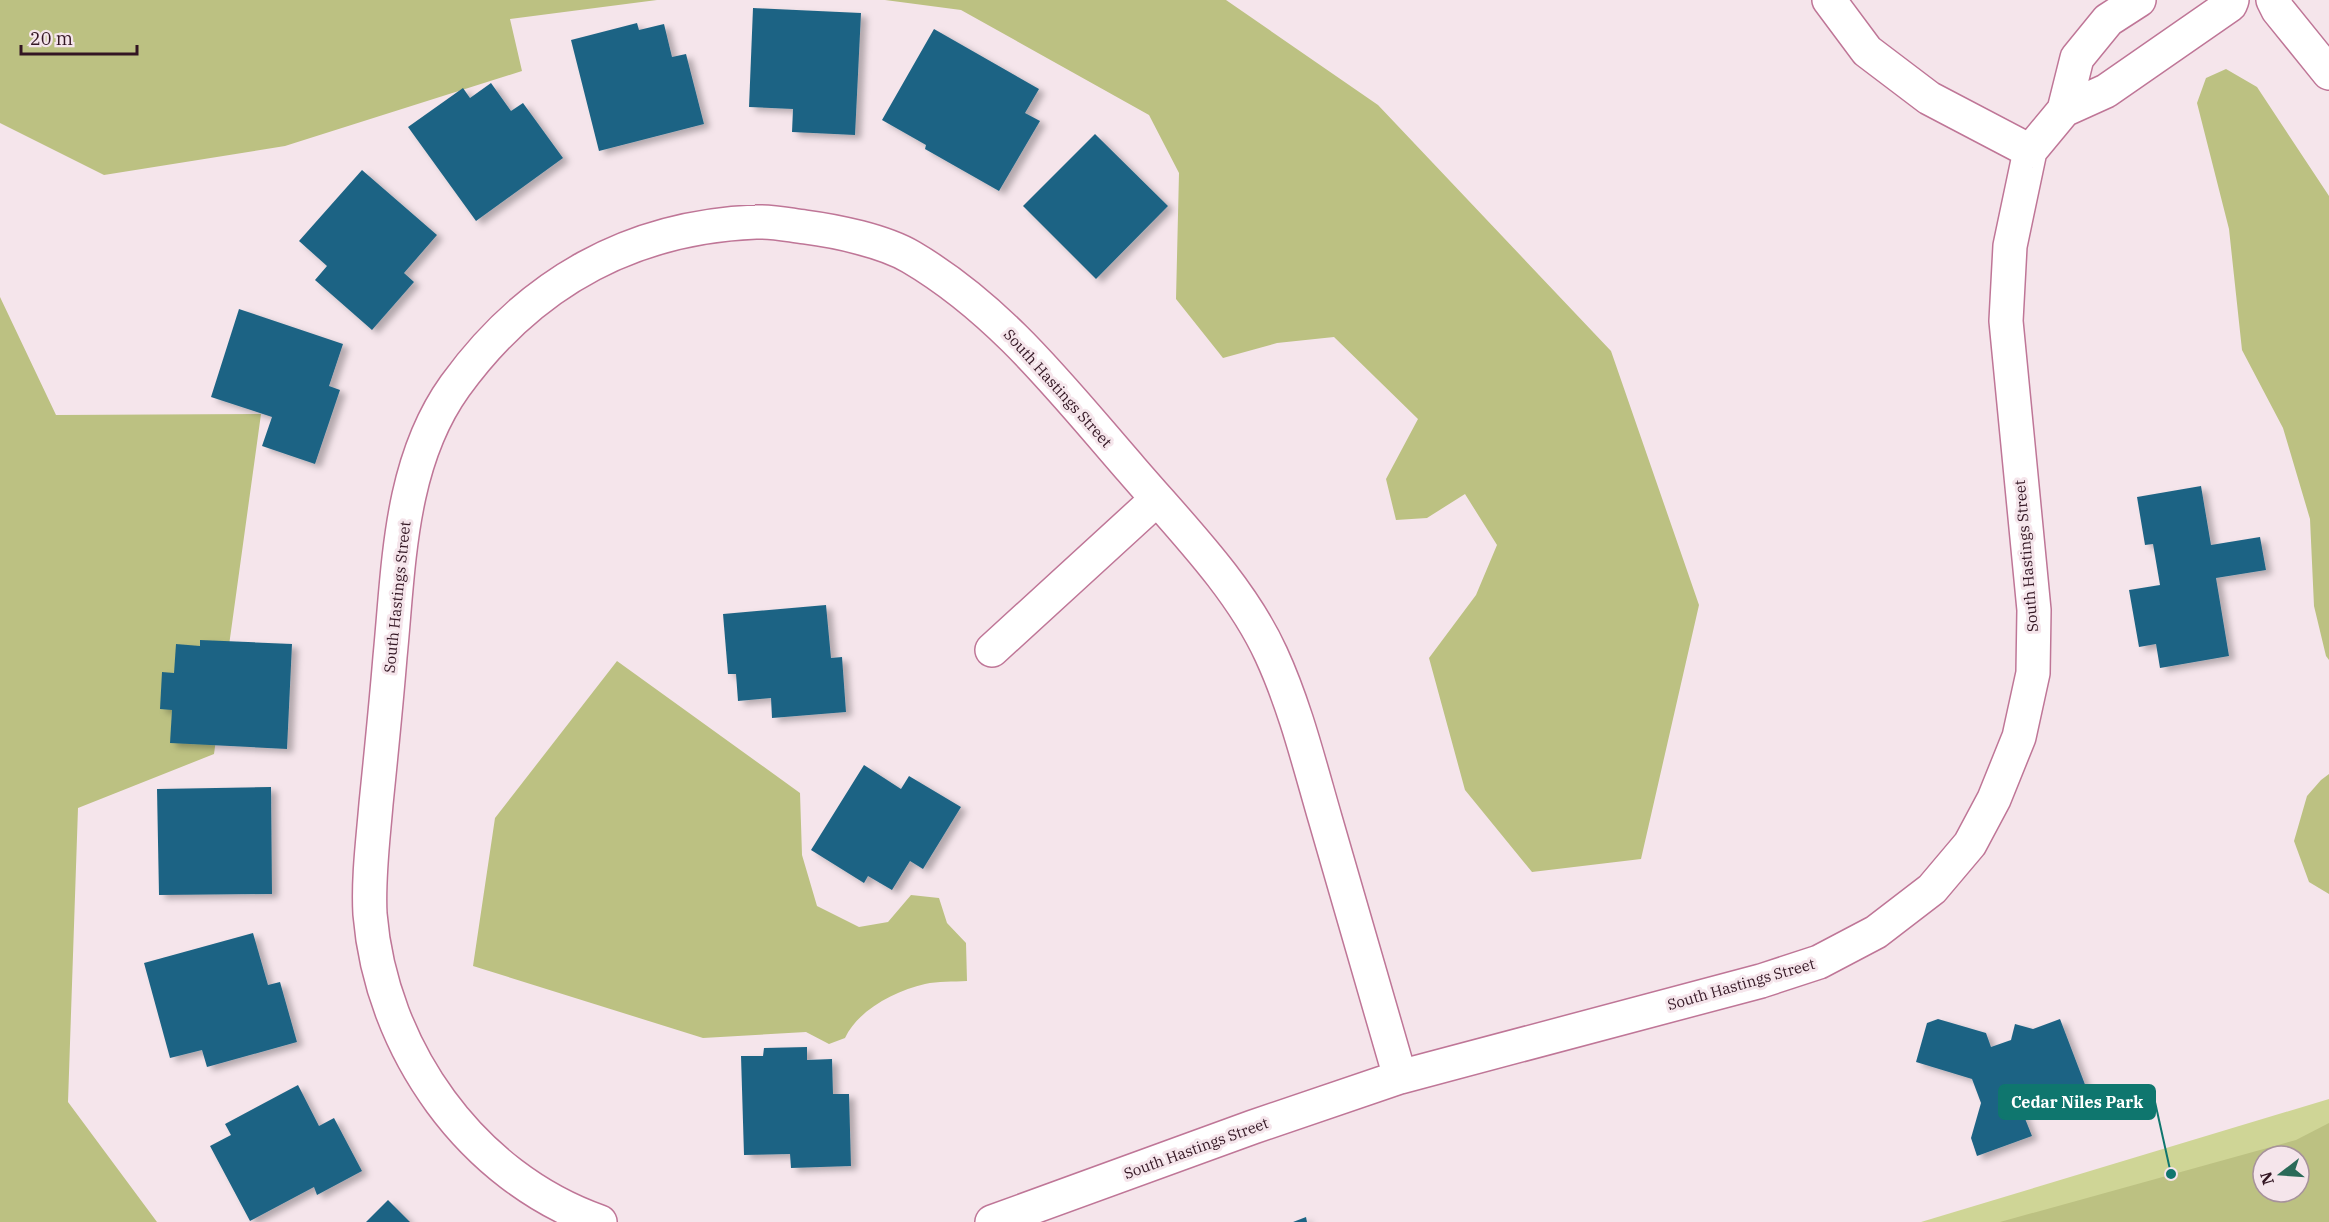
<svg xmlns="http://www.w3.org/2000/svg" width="2329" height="1222" viewBox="0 0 2329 1222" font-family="'IBM Plex Serif',serif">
  <defs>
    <filter id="shadow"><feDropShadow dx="6" dy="4" stdDeviation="3" flood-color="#0004"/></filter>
  </defs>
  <rect width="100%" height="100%" fill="#f5e5eb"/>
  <path fill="#cfd596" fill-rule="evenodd" d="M2329 1099V1222H1921ZM2263 1156H2299V1192H2263Z"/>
  <path fill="#bcc182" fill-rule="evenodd" d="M0 0H657L510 19 522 71 285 146 104 175 0 123Z
    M885 0H1226L1378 105 1611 351 1699 605 1641 859 1532 872 1465 790 1429 658 1476 595 1497 545 1465 494 1427 518 1396 520 1386 479 1418 419 1334 337 1277 343 1223 358 1176 299 1179 173 1149 115 961 10Z
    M2226 69 2257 87 2329 196V660L2326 656 2314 606 2310 519 2283 428 2242 350 2229 229 2197 103 2206 78Z
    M0 297 56 415 261 414 214 754 78 808 68 1102 157 1222H0Z
    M617 661 800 793 802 855 817 906 859 927 888 922 911 895 939 898 947 923 966 943 967 981C953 982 938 981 925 984 895 991 858 1010 845 1038L829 1044 806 1032 703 1038 473 966 495 818Z
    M2329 774V894L2309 882 2294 841 2307 796 2321 780Z
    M2329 1123V1222H2000L2296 1140ZM2263 1156H2299V1192H2263Z"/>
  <path fill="#1f6484" filter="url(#shadow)" d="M753 8 861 13 855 135 792 132 793 109 749 107Z
    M637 23 639 30 664 24 672 57 686 54 704 124 599 151 571 40Z
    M934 29 1039 89 1025 113 1040 121 999 191 925 149 926 145 882 120Z
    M491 83 511 111 523 103 563 158 476 221 408 127 463 88 470 98Z
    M1095 134 1168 206 1096 279 1023 206Z
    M362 170 437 235 404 273 414 282 372 330 315 280 327 266 299 241Z
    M239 309 343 344 329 386 340 390 315 464 262 446 272 417 211 397Z
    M2201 486 2211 545 2260 537 2266 570 2216 578 2229 656 2160 668 2156 644 2139 647 2129 590 2160 585 2153 544 2145 545 2137 497Z
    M826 605 831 658 842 657 846 712 772 718 771 698 738 701 736 674H728L723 614Z
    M200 640 292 644 287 749 170 743 172 710 160 709 162 672 174 673 176 644 200 646Z
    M864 765 901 789 909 776 961 807 923 869 910 861 892 890 868 876 864 883 811 850Z
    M271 787 272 894 159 895 157 789Z
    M253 933 268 985 280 982 297 1042 207 1067 202 1050 170 1058 144 963Z
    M1938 1019 1986 1033 1991 1047 2011 1040 2015 1024 2033 1029 2060 1019 2089 1095 2062 1105 2048 1101 2022 1111 2032 1136 1977 1156 1971 1138 1981 1103 1972 1079 1916 1062 1927 1023Z
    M807 1047V1060L832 1059 833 1094H849L851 1166 791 1168 790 1154 744 1155 741 1056H763L764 1048Z
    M298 1085 319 1126 334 1118 362 1171 317 1195 314 1187 250 1221 210 1146 231 1135 225 1124Z
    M388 1200 410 1222H366Z
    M1306 1217 1307 1222H1293Z"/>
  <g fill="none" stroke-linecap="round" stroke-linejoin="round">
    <g stroke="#bf7697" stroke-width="36">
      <path id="minor" d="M1829 0 1867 51 1929 98 2030 151
        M2273 0 2278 10 2329 73
        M2064 110 2106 91 2230 5 2232 0
        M992 650 1157 499
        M600 1222C471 1177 381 1049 370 914 368 878 373 840 376 804 381 755 386 706 390 657 399 566 399 464 455 386 529 284 630 227 756 222 772 221 789 225 805 227 836 231 884 241 911 257 1001 310 1063 391 1131 469 1179 525 1240 586 1271 654 1295 706 1309 763 1325 818 1350 904 1375 991 1400 1077
        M992 1222 1253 1127 1400 1077 1761 981 1819 962 1876 932 1932 889 1970 844 1994 799 2019 737 2033 673 2034 610 2006 321 2010 246 2030 151 2064 110 2077 58 2108 20 2139 0"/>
    </g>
    <use href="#minor" stroke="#fff" stroke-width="33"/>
  </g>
  <g text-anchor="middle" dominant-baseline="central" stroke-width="6" stroke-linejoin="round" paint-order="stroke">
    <g font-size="15" fill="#331623" stroke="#f5e5eb">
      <text transform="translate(1058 388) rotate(48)">South Hastings Street</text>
      <text transform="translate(2026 556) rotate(-95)">South Hastings Street</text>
      <text transform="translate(397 597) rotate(-84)">South Hastings Street</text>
      <text transform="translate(1741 984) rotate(-16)">South Hastings Street</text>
      <text transform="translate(1196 1148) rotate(-20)">South Hastings Street</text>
    </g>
  </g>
  <path fill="none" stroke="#0f766e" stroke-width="2" d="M2171 1174L2155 1102"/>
  <circle fill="#0f766e" stroke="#f5e5eb" stroke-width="2" cx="2171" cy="1174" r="6"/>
  <rect fill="#0f766e" stroke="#0f766e" stroke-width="2" x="1999" y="1085" width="156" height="34" rx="6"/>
  <g font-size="16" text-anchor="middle" font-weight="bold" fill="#fff">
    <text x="2077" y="1108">Cedar Niles Park</text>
  </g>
  <g transform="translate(2281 1174) rotate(253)"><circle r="28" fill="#f5e5eb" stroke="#a7929b" stroke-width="1.5"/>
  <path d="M0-4.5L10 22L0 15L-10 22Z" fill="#2a6a58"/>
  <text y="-9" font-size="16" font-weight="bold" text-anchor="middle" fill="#331623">N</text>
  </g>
  <path d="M21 45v9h116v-9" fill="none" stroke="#331623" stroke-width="3"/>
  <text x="30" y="45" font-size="18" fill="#331623" stroke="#f5e5eb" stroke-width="4.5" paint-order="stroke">20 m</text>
</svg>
